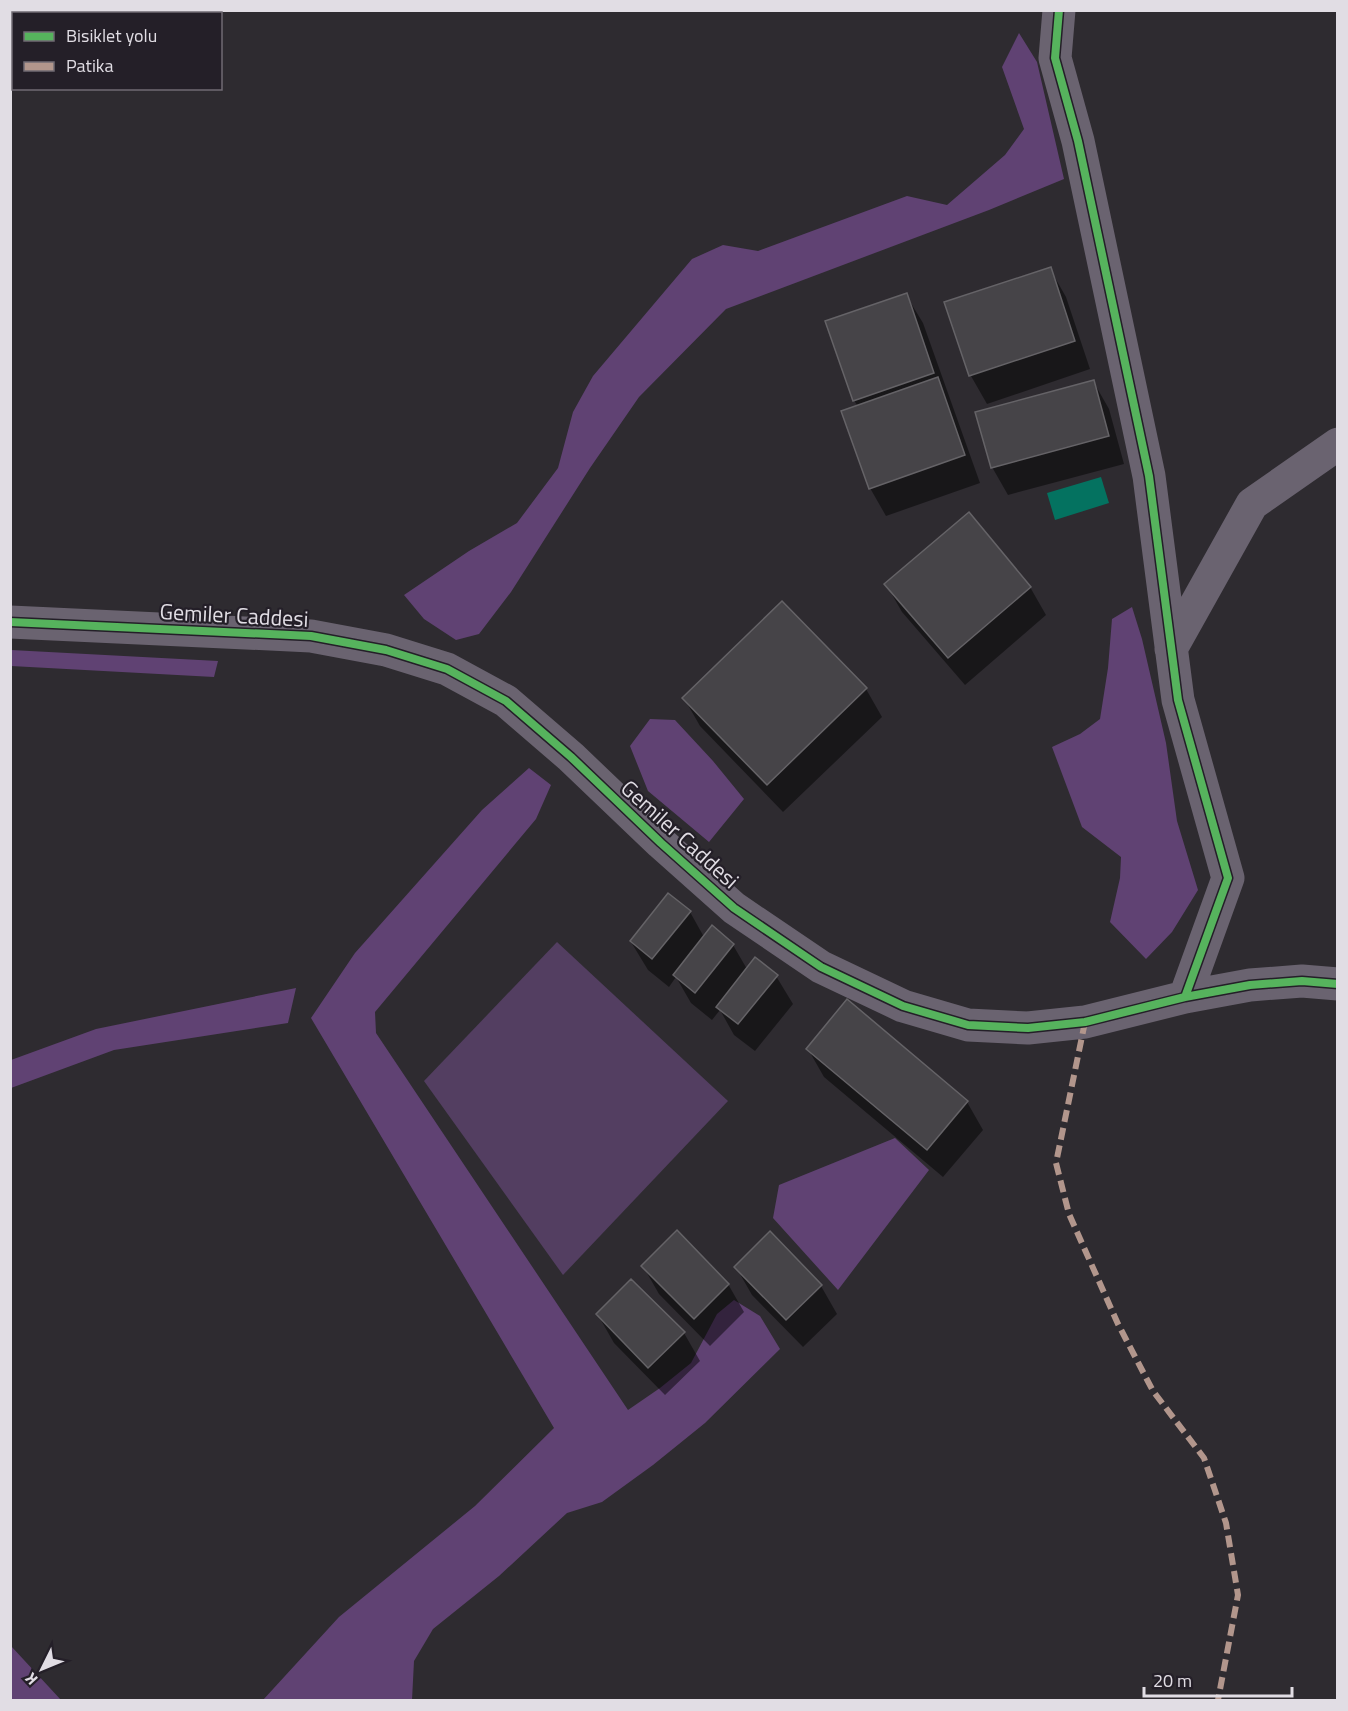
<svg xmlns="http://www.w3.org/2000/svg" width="1348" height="1711" viewBox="0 0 1348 1711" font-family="'Titillium Web',sans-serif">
  <rect width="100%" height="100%" fill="#2e2b30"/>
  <path fill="#533e61" d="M557 942 728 1101 563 1275 424 1081Z"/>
  <path fill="#604273" d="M1019 33 1037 62 1064 179 989 210 726 309 639 397 590 468 511 592 479 634 456 640 424 619 404 595 469 551 517 523 558 468 573 412 593 376 692 259 723 245 758 251 907 196 947 205 1005 155 1024 129 1002 67Z
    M1132 607 1142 639 1166 743 1177 821 1198 890 1172 932 1146 959 1110 922 1120 878 1121 857 1082 827 1052 747 1080 734 1100 719 1108 668 1112 619Z
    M10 650H11L218 661 214 677 11 666Z
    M650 719 675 720 713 761 744 799 709 842 648 791 630 746Z
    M529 768 551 785 536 819 375 1012 376 1033 628 1410 660 1388 691 1363 717 1314 734 1300 760 1316 780 1349 705 1423 653 1465 602 1502 567 1513 499 1576 433 1629 414 1661 412 1700H263L339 1617 475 1506 554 1428 311 1018 355 953 482 810Z
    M296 988 288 1023 114 1050 11 1088V1060L96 1029Z
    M895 1138 929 1170 838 1290 773 1218 779 1185Z
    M10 1646H11L61 1700H11Z"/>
  <path fill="#047260" d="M1101 477 1109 503 1055 520 1047 493Z"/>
  <path fill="#0007" d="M1050 269 1066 297 1090 369 987 404 971 376 946 303Z
    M906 295 923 323 980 483 886 516 870 488 858 407 854 400Z
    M1093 381 1109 409 1124 464 1008 495 992 467Z
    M886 584 1030 587 1046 615 965 685 902 612Z
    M866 689 882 717 783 812 700 726 684 698Z
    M690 912 704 937 712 927 733 945 747 969 776 976 793 1004 755 1051 734 1035 720 1010 712 1020 691 1003 676 977 669 987 648 970 631 942Z
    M808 1049 967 1102 983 1130 943 1177 824 1077Z
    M643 1266 728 1284 744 1312 710 1346 659 1294Z
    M736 1267 821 1286 837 1314 803 1347 752 1295Z
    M598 1315 684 1333 700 1361 665 1395 614 1343Z"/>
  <path fill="#464448" stroke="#656367" stroke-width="1.5" d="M1051 267 1075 341 969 376 944 302Z
    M907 293 934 373 853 401 825 321Z
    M938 377 965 455 869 489 841 411Z
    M1094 380 1109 436 991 468 975 412Z
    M969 512 1031 587 948 658 884 584Z
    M782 601 867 688 767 785 682 698Z
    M668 893 691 911 652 959 630 941Z
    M712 925 734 944 695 993 673 975Z
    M755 957 778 975 738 1024 716 1007Z
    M847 999 968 1101 927 1150 806 1049Z
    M677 1230 729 1284 694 1319 641 1266Z
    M770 1231 822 1285 786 1320 734 1267Z
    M631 1279 685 1332 648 1368 596 1314Z"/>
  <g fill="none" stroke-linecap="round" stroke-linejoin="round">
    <path stroke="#6a6370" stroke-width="33" d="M1059 10 1055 58 1078 141 1149 476 1178 700 1228 878 1185 997
      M10 622 311 636 386 650 447 669 506 701 571 757 661 843 734 908 821 967 903 1006 968 1025 1028 1028 1085 1022 1185 997 1250 985 1302 981 1338 984
      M1171 649 1252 504 1338 444"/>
    <path stroke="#b2968c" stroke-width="6" stroke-dasharray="12 6" stroke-linecap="butt" d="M1085 1022 1056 1163 1069 1214 1118 1324 1153 1391 1204 1458 1226 1523 1238 1595 1218 1700"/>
    <g stroke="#241f28" stroke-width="11">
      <path id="cycleway" d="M1059 10 1055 58 1078 141 1149 476 1178 700 1228 878 1185 997
        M10 622 311 636 386 650 447 669 506 701 571 757 661 843 734 908 821 967 903 1006 968 1025 1028 1028 1085 1022 1185 997 1250 985 1302 981 1338 984"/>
    </g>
    <use href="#cycleway" stroke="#56b35d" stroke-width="8"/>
  </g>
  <g text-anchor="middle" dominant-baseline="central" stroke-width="4.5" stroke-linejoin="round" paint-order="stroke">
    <g font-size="22" fill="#e1dde4" stroke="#241f28">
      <text transform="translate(234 615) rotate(3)">Gemiler Caddesi</text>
      <text transform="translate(680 834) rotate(42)">Gemiler Caddesi</text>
    </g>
  </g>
  <rect width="1348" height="1711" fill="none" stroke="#e1dde4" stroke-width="24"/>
  <rect x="12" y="12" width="210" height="78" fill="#241f28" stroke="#706b73" stroke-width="1.5"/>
  <rect x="24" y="32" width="30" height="9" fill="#56b35d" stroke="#706b73" stroke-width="1.5"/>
  <text x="66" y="42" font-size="18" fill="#e1dde4">Bisiklet yolu</text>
  <rect x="24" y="62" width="30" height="9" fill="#b2968c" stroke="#706b73" stroke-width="1.5"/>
  <text x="66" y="72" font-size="18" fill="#e1dde4">Patika</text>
  <g transform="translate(42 1669) rotate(227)" stroke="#241f28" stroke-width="4.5" paint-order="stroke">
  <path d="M0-4.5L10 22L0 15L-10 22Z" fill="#e1dde4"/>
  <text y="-9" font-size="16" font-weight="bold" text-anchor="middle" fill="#e1dde4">K</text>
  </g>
  <path d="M1144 1687v9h148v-9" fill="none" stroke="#e1dde4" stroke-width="3"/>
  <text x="1153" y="1687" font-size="18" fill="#e1dde4" stroke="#241f28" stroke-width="4.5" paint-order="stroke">20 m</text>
</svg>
